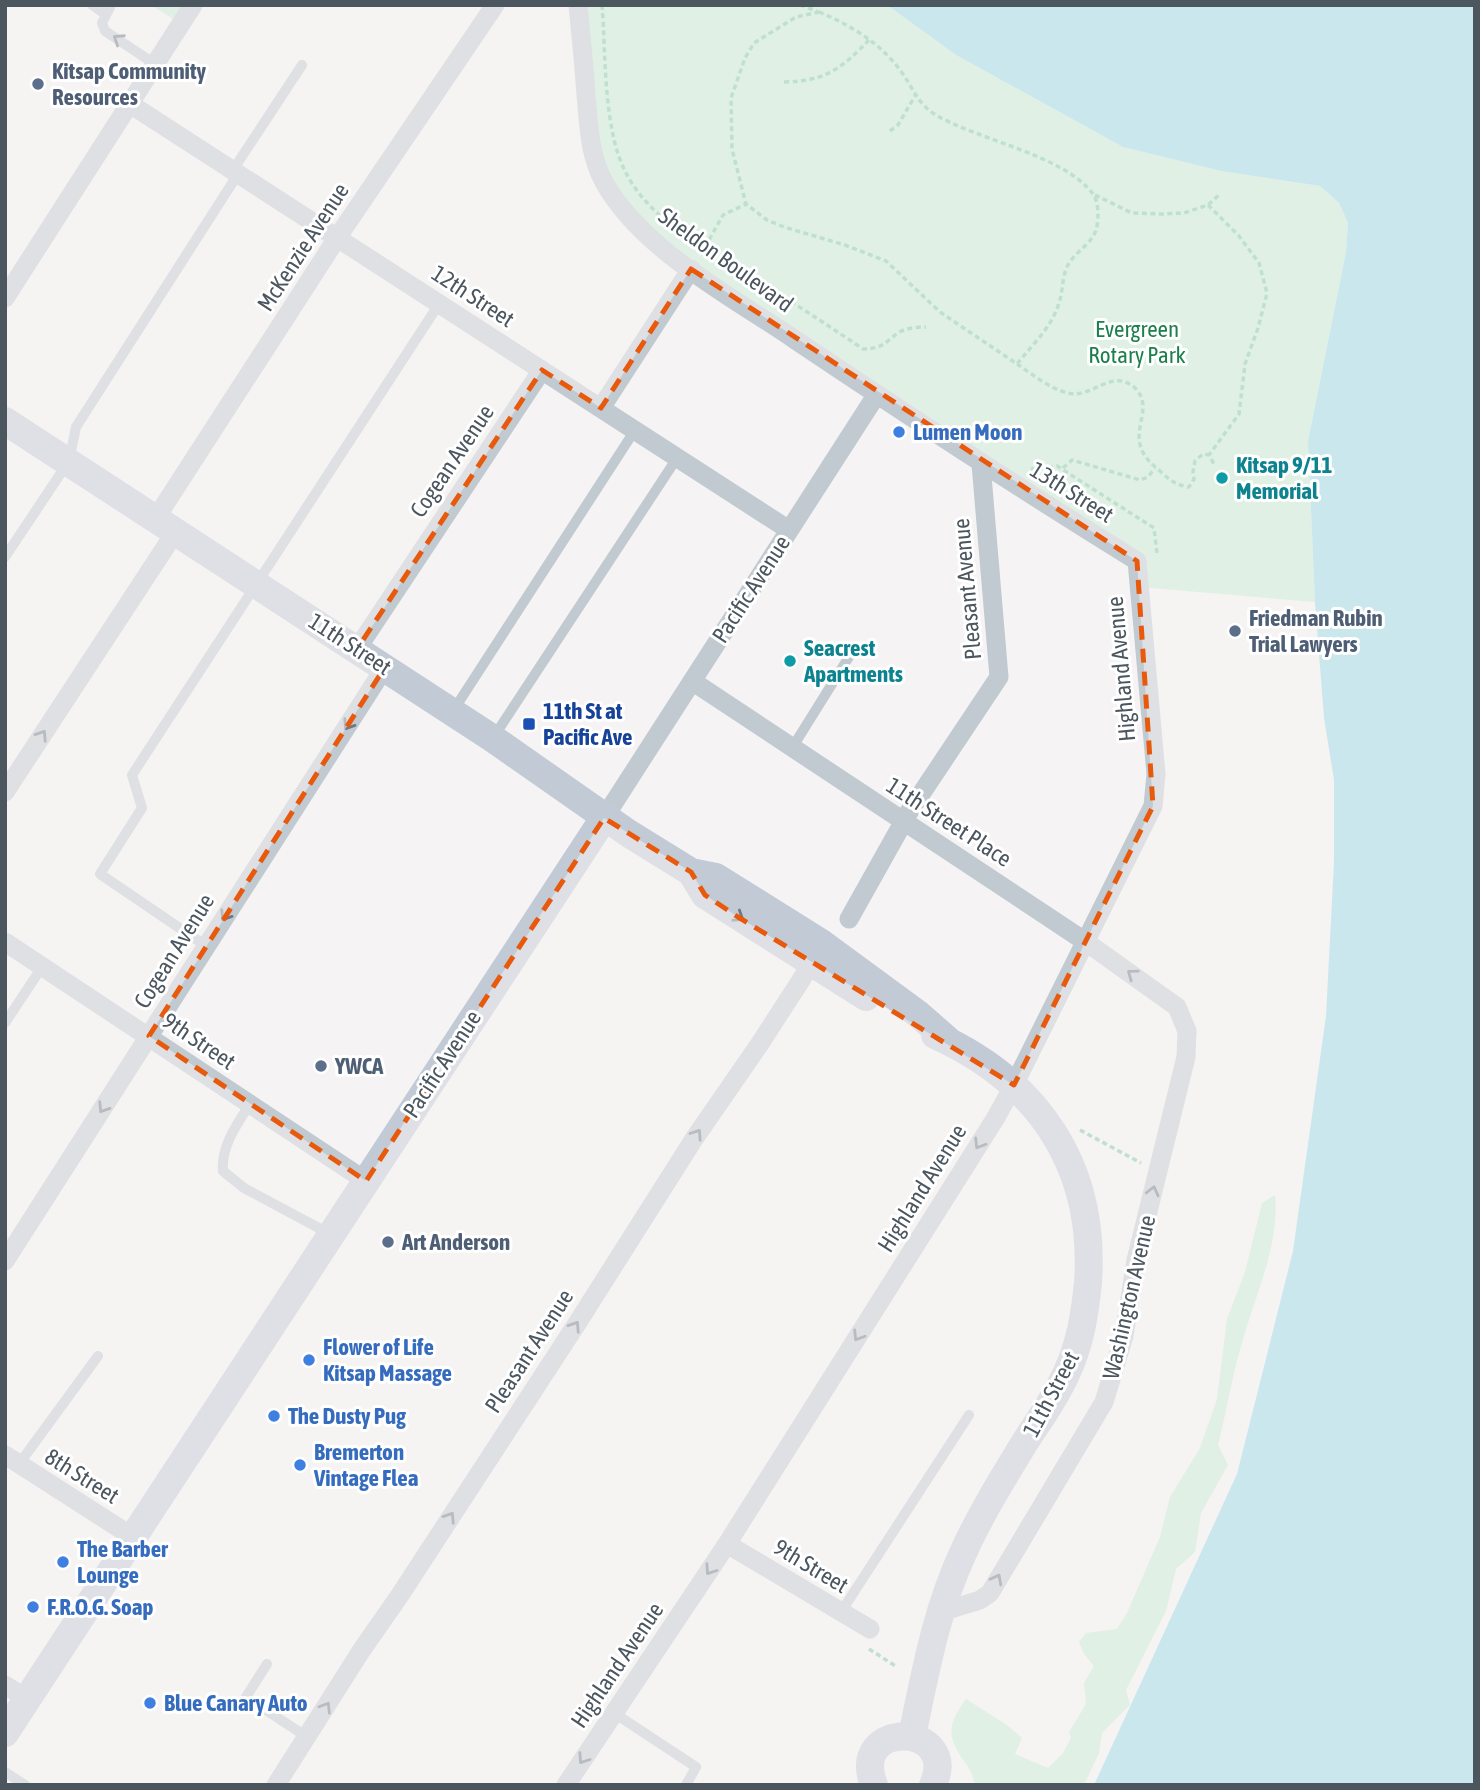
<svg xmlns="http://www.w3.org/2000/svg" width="1480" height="1790" viewBox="0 0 1480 1790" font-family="'Asap Condensed',sans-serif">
  <rect width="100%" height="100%" fill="#f5f3f3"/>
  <path fill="#c5eed4" d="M151 5H193L181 24Z
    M578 5H887L956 55 1123 147 1221 171 1320 186 1339 203 1348 223 1346 252 1308 441 1315 602 1139 587 1136 561 691 269 604 181Z
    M1275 1195C1280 1242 1257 1291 1244 1336 1233 1371 1227 1409 1218 1445L1228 1465 1201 1513 1195 1552 1176 1569 1166 1611 1126 1690 1130 1705 1102 1733 1099 1753 1084 1785H980L974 1782C973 1773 969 1768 964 1761 946 1735 948 1724 966 1699L1007 1725 1022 1738 1015 1754 1048 1768 1063 1753 1071 1738 1069 1732 1086 1704 1084 1683 1094 1666 1084 1654 1079 1642 1086 1633 1117 1629 1127 1613 1160 1537 1170 1497 1200 1448 1217 1399 1227 1319 1245 1272 1262 1203Z"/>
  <path fill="#95dae9" d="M887 5H1475V1785H1094L1237 1474 1293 1251 1326 1016 1334 862V780L1324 718 1315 602 1308 441 1346 252 1348 223 1339 203 1320 186 1221 171 1123 147 956 55Z"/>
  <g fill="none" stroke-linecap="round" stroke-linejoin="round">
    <path stroke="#7ecba2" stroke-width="3.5" stroke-dasharray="5 3.5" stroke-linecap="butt" d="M602 5C606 54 603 130 626 173 652 224 714 252 761 282 795 304 829 326 863 349 884 348 883 344 898 333 905 328 917 327 926 327
      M800 5 817 11
      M819 12C850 25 879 42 900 70 913 87 917 104 936 115 978 140 1064 155 1093 194 1099 202 1099 220 1096 230 1091 245 1074 252 1067 267 1062 278 1063 291 1059 303 1052 327 1032 345 1017 364L940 312 886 261 845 245 784 227 767 220 746 204 732 149 731 98 745 58 754 43 796 17Z
      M784 82C826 81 841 69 869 40
      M890 131 898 125 915 96
      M1095 195 1132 213 1162 214 1184 213 1208 205 1220 194
      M1208 205 1239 236 1259 263 1267 293 1258 328 1245 364 1239 414 1209 455
      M705 247 723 215 746 204
      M1017 364C1032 374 1050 389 1068 393 1092 399 1111 368 1134 387 1154 405 1133 427 1141 448 1145 459 1153 465 1161 472 1171 481 1176 485 1189 487L1194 479 1193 472 1195 461 1203 454 1209 455 1214 464
      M1063 468 1072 460 1140 480 1148 477 1155 468
      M1031 469 1057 466 1154 528 1157 554
      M1080 1130 1141 1163
      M869 1649 897 1667"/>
    <path stroke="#c1cad0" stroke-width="10" d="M92 5 105 14
      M111 5 102 23 105 31 155 64
      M233 170 302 65
      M5 557 69 461 76 427 238 174
      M453 711 635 430
      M493 738 677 458
      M792 748 852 652
      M206 946 100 874 142 808 132 775 439 304
      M5 1023 42 967
      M250 1104C237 1124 221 1146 223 1171L244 1188 330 1234
      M19 1464 98 1356
      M841 1612 969 1415
      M267 1664 246 1697 307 1737
      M614 1713 696 1767 686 1785
      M5 1772 25 1785"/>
    <path stroke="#c1cad0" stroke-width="19" d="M130 104 789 530
      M5 298 193 5
      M601 408 691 269
      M156 518 337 238 495 5
      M357 649 542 370
      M692 681 1086 942 1177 1007 1187 1031 1186 1057 1136 1260 1124 1336 1104 1402 990 1593 980 1600 941 1612
      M5 792 176 531
      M604 818 877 394
      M849 919 909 812 999 677 981 464
      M5 942 366 1181
      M5 1261 385 667
      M5 1455 133 1537
      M727 1544 870 1629
      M5 1685 27 1699
      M276 1785 361 1651 400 1595 578 1322 694 1139 759 1045 803 977 815 952
      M566 1785 727 1544 995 1119 1014 1085 1153 806 1156 774 1137 561C1021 489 907 415 794 339 731 296 642 250 604 182 589 155 589 125 586 95 584 65 581 35 578 5"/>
    <path stroke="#c2cbd5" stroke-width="28" d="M5 421 492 738 628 833 691 872 716 877 820 942 918 1014 950 1042
      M691 872 705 895 866 997
      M5 1733 604 818
      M912 1736C925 1674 936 1611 963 1553 980 1515 1003 1478 1025 1442 1039 1420 1055 1399 1066 1374 1080 1345 1085 1314 1088 1282 1096 1167 1039 1082 935 1035
      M874 1785C848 1718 961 1723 933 1785"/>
  </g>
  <defs><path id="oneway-chevron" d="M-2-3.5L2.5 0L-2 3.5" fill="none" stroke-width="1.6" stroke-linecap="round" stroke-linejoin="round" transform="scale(1.75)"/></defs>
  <g stroke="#6e7981">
    <use href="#oneway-chevron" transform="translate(118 39) rotate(-147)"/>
    <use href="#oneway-chevron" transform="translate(348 725) rotate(123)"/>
    <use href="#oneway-chevron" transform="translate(42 735) rotate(-57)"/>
    <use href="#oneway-chevron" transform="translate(225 916) rotate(123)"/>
    <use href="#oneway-chevron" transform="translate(1132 974) rotate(-144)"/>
    <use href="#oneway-chevron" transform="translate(103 1108) rotate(123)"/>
    <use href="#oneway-chevron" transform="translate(697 1134) rotate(-56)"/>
    <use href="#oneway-chevron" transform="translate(979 1144) rotate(122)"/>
    <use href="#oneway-chevron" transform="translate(1153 1191) rotate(-76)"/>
    <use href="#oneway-chevron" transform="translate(575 1326) rotate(-57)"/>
    <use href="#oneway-chevron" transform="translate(858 1336) rotate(122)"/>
    <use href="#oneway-chevron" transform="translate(450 1517) rotate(-57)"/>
    <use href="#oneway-chevron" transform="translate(710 1570) rotate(124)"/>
    <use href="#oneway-chevron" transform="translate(997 1579) rotate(-62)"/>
    <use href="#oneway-chevron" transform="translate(326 1707) rotate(-58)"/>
    <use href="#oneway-chevron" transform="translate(583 1759) rotate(124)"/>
  </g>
  <use stroke="#6f7982" href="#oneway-chevron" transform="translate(739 917) rotate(33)"/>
  <path d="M0 0H1480V1790H0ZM691 269 1137 561 1153 806 1014 1085 738 917 705 895 691 872 604 818 366 1181 149 1036 385 667 357 649 542 370 601 408Z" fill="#f5f3f3" fill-opacity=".55" fill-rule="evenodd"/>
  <path fill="none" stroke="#e8590c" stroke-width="5" stroke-dasharray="14 9" stroke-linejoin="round" d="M691 269 1137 561 1153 806 1014 1085 738 917 705 895 691 872 604 818 366 1181 149 1036 385 667 357 649 542 370 601 408Z"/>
  <g fill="#5c6f8a" stroke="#fff" stroke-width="2.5">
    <circle cx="38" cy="84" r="7"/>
    <circle cx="1235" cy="631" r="7"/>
    <circle cx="321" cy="1066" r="7"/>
    <circle cx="388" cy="1242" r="7"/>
  </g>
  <g fill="#3f7fe0" stroke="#fff" stroke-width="2.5">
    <circle cx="899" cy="432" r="7"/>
    <circle cx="309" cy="1360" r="7"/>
    <circle cx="274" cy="1416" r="7"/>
    <circle cx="300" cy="1465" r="7"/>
    <circle cx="63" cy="1562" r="7"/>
    <circle cx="33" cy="1607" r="7"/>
    <circle cx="150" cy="1703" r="7"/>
  </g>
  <g fill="#0f9aa8" stroke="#fff" stroke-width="2.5">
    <circle cx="1222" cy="478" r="7"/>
    <circle cx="790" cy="661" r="7"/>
  </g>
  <rect fill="#1a4fb4" stroke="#fff" stroke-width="2.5" x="522" y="717" width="14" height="14" rx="3.5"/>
  <g text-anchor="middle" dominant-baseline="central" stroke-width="6" stroke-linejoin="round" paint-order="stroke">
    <g font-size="23" font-weight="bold" fill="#4e5e75" stroke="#fff" text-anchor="start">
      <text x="52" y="71">Kitsap Community<tspan x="52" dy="26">Resources</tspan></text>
      <text x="1249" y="618">Friedman Rubin<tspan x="1249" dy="26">Trial Lawyers</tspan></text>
      <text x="335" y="1066">YWCA</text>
      <text x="402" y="1242">Art Anderson</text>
    </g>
    <g font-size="23" fill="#4b565f" stroke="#fff">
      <text transform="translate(303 247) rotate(-57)">McKenzie Avenue</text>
      <text transform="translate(726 260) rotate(36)">Sheldon Boulevard</text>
      <text transform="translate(473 296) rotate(33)">12th Street</text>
      <text transform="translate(452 461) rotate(-56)">Cogean Avenue</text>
      <text transform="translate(1072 492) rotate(32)">13th Street</text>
      <text transform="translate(751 589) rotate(-57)">Pacific Avenue</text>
      <text transform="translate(967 589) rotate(-95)">Pleasant Avenue</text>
      <text transform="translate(350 644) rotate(33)">11th Street</text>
      <text transform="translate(1121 669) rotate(-95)">Highland Avenue</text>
      <text transform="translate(949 822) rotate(33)">11th Street Place</text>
      <text transform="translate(174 951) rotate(-58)">Cogean Avenue</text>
      <text transform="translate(199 1041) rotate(34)">9th Street</text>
      <text transform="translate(442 1064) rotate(-57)">Pacific Avenue</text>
      <text transform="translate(922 1188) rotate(-58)">Highland Avenue</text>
      <text transform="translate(1129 1297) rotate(-77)">Washington Avenue</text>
      <text transform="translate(529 1351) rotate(-57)">Pleasant Avenue</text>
      <text transform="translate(1051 1394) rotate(-62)">11th Street</text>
      <text transform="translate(82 1476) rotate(32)">8th Street</text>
      <text transform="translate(811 1566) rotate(31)">9th Street</text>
      <text transform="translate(617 1665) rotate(-56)">Highland Avenue</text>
    </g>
    <g font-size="23" fill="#1d7f4b" stroke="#fff">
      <text x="1137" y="329">Evergreen<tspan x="1137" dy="26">Rotary Park</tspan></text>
    </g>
    <g font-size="23" font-weight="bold" fill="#366cbe" stroke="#fff" text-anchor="start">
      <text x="913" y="432">Lumen Moon</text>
      <text x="323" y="1347">Flower of Life<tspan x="323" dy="26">Kitsap Massage</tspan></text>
      <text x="288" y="1416">The Dusty Pug</text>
      <text x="314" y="1452">Bremerton<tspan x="314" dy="26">Vintage Flea</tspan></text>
      <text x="77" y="1549">The Barber<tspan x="77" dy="26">Lounge</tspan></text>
      <text x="47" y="1607">F.R.O.G. Soap</text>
      <text x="164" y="1703">Blue Canary Auto</text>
    </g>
    <g font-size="23" font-weight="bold" fill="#0d838f" stroke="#fff" text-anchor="start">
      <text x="1236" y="465">Kitsap 9/11<tspan x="1236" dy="26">Memorial</tspan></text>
      <text x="804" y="648">Seacrest<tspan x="804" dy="26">Apartments</tspan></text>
    </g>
    <g font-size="23" font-weight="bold" fill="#164399" stroke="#fff" text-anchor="start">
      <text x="543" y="711">11th St at<tspan x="543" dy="26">Pacific Ave</tspan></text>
    </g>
  </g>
  <rect width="1480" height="1790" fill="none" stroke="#4b565f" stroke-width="14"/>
</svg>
